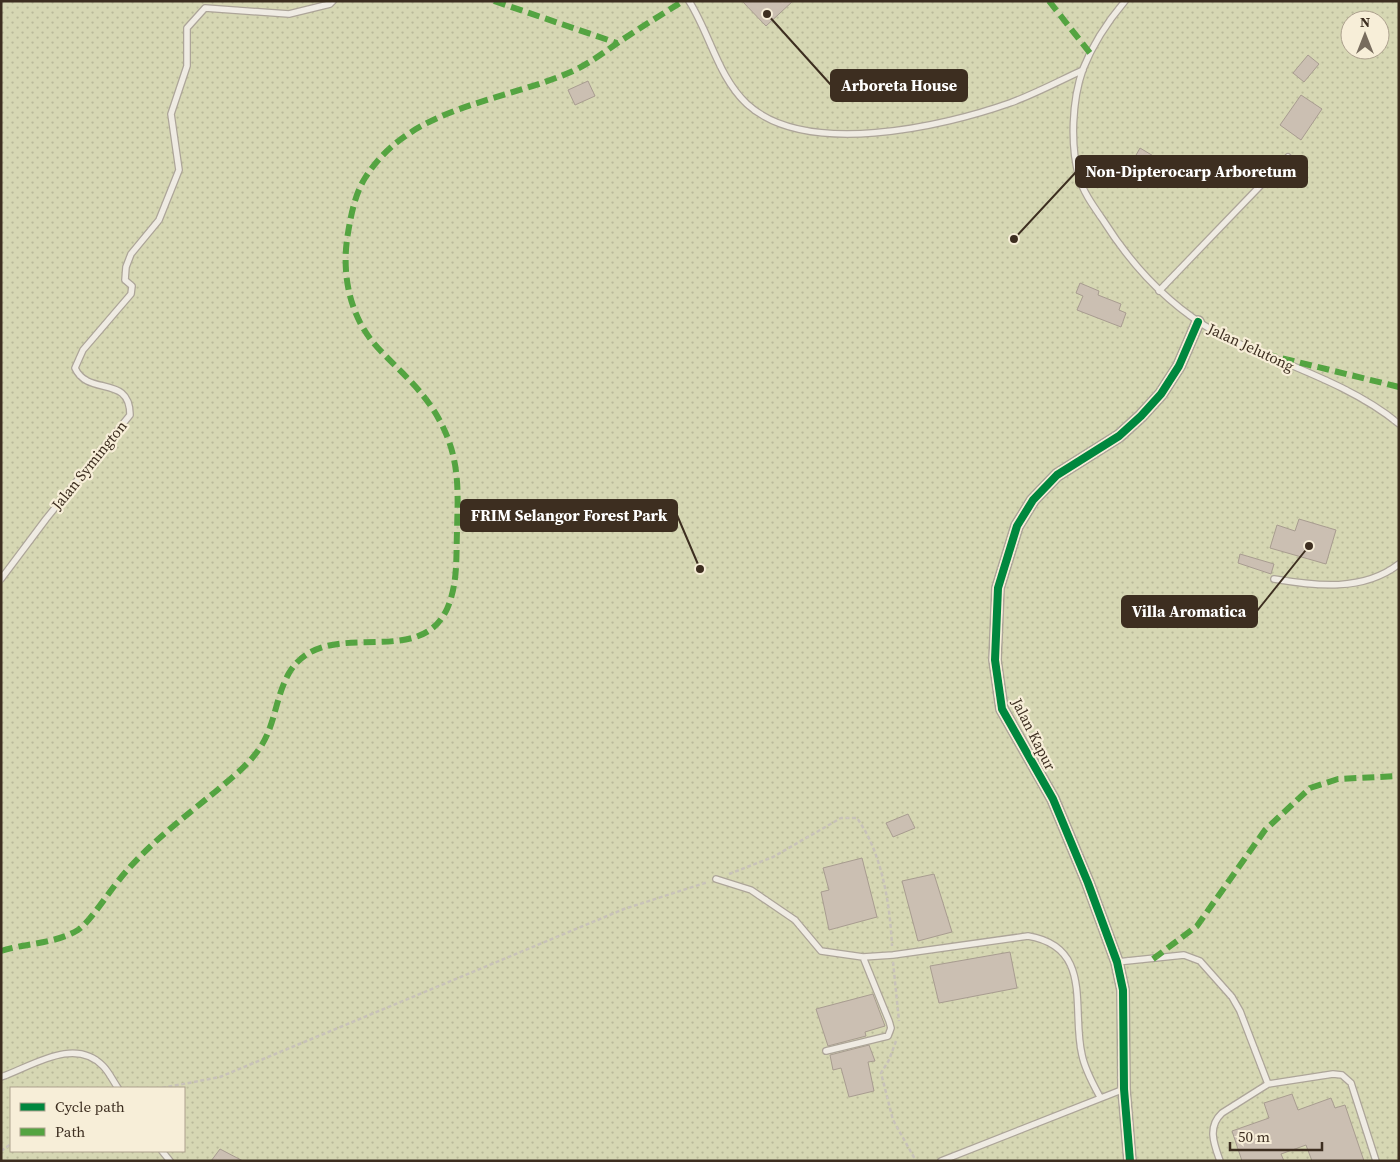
<svg xmlns="http://www.w3.org/2000/svg" width="1400" height="1162" viewBox="0 0 1400 1162" font-family="'Source Serif 4',serif">
  <defs>
    <pattern id="park-dots" width="8" height="8" patternUnits="userSpaceOnUse" patternTransform="scale(1.25)"><rect width="8" height="8" fill="#d6d7b3"/><path d="M2 2h.1M6 6h.1" fill="none" stroke="#b9b99a" stroke-width="1.8" stroke-linecap="round"/></pattern>
  </defs>
  <rect width="100%" height="100%" fill="#e7e0d1"/>
  <path fill="url(#park-dots)" fill-rule="evenodd" d="M1 1H1399V1161H1ZM1350 20H1380V50H1350ZM11 1088H184V1151H11Z"/>
  <path fill="#cbbfb2" stroke="#a89c90" d="M742 1H793L766 26Z
    M1308 55 1319 64 1304 82 1293 73Z
    M588 81 595 96 575 105 568 90Z
    M1301 95 1322 109 1301 140 1280 125Z
    M1140 148 1155 157 1145 174 1130 166Z
    M1080 283 1099 291 1098 295 1121 304 1119 310 1126 313 1121 327 1077 310 1083 296 1076 293Z
    M1299 519 1336 530 1326 564 1270 548 1277 525 1295 531Z
    M1240 554 1274 564 1271 574 1238 563Z
    M908 814 915 828 893 837 886 823Z
    M862 858 877 917 829 930 821 892 829 890 823 868Z
    M934 874 952 932 918 941 902 881Z
    M1010 952 1017 988 939 1003 930 966Z
    M873 994 885 1026 865 1032 866 1036 828 1046 816 1009Z
    M869 1045 875 1061 868 1062 874 1091 849 1097 841 1068 833 1070 830 1055Z
    M1292 1094 1298 1110 1331 1098 1335 1108 1345 1105 1364 1161H1312L1306 1145 1281 1154 1284 1161H1242L1232 1131 1269 1118 1264 1103Z
    M220 1149 243 1161H211Z"/>
  <g fill="none" stroke-linecap="round" stroke-linejoin="round">
    <g stroke="#ada599" stroke-width="8">
      <path id="service" d="M689 1C710 34 718 77 747 104 806 158 942 127 1010 103 1035 94 1059 81 1083 70
        M1125 1C1109 20 1092 46 1083 69 1072 100 1070 145 1079 177 1083 192 1094 207 1103 220 1132 266 1169 306 1217 333 1231 341 1247 347 1262 353 1307 372 1361 392 1399 424
        M1159 291 1288 157
        M1 579 46 519 130 415C130 374 88 397 75 368L83 350 131 294 132 286 125 280 126 267 131 254 159 220 179 170 171 114 187 66V28L205 8 289 14 330 4 333 1
        M1274 579C1316 586 1363 592 1399 564
        M716 879 751 890 795 920 821 951 863 957 893 955 1028 936C1094 947 1071 1009 1082 1055 1085 1070 1093 1084 1100 1097
        M1117 962 1184 955 1200 961 1232 997 1240 1011 1268 1084
        M826 1051 888 1036 891 1028 889 1021 863 957
        M1 1077C31 1067 74 1036 103 1066 109 1072 113 1081 118 1088
        M162 1151 170 1161
        M941 1161 1124 1089
        M1220 1161C1214 1144 1207 1127 1222 1113L1268 1084 1333 1074 1342 1075 1351 1083 1376 1161"/>
    </g>
    <g stroke="#ada599" stroke-width="14">
      <path id="minor" d="M1130 1161 1124 1089 1123 990 1117 962 1088 883 1053 799 1002 709 995 660 998 588 1017 526 1033 500 1057 475 1119 436 1141 416 1161 394 1179 366 1198 322"/>
    </g>
    <path stroke="#c8c2b9" stroke-width="2.5" stroke-dasharray="4 2.5" stroke-linecap="butt" d="M729 874 773 857 841 818H857C882 853 890 904 892 946
      M893 962 899 1021
      M896 1041 889 1060 881 1073 893 1120 916 1161
      M162 1088 220 1077 624 909 708 882
      M1 1151 11 1144"/>
    <use href="#service" stroke="#efebe3" stroke-width="5.5"/>
    <use href="#minor" stroke="#efebe3" stroke-width="11"/>
    <path stroke="#54a441" stroke-width="6" stroke-dasharray="12 6" stroke-linecap="butt" d="M494 1 617 43
      M1049 1 1090 53
      M1265 354 1399 387
      M1 951C26 943 55 944 78 930 89 923 109 892 119 880 146 846 182 819 215 792 229 780 246 767 257 752 276 727 274 700 289 673 325 613 418 672 447 609 458 584 456 558 457 531 458 492 460 461 442 425 425 391 403 375 378 348 349 317 341 273 348 233 351 215 355 194 365 178 411 105 501 103 573 71 588 64 602 54 616 44 638 29 661 15 683 1
      M1153 959 1197 926 1265 830 1310 788 1338 779 1399 776"/>
    <g stroke="#f7eed8" stroke-width="11">
      <path id="cycleway" d="M1130 1161 1124 1089 1123 990 1117 962 1088 883 1053 799 1002 709 995 660 998 588 1017 526 1033 500 1057 475 1119 436 1141 416 1161 394 1179 366 1198 322"/>
    </g>
    <use href="#cycleway" stroke="#00873e" stroke-width="8"/>
  </g>
  <g text-anchor="middle" dominant-baseline="central" stroke-width="4.5" stroke-linejoin="round" paint-order="stroke">
    <g font-size="15" fill="#3d2e20" stroke="#f7eed8">
      <text transform="translate(1251 347) rotate(25)">Jalan Jelutong</text>
      <text transform="translate(89 465) rotate(-51)">Jalan Symington</text>
      <text transform="translate(1034 734) rotate(63)">Jalan Kapur</text>
    </g>
  </g>
  <path fill="none" stroke="#3d2e20" stroke-width="2" d="M767 14L831 85M1014 239L1076 172M700 569L677 515M1309 546L1257 611"/>
  <g fill="#3d2e20" stroke="#f7eed8" stroke-width="2">
    <circle cx="767" cy="14" r="5"/>
    <circle cx="1014" cy="239" r="5"/>
    <circle cx="700" cy="569" r="5"/>
    <circle cx="1309" cy="546" r="5"/>
  </g>
  <g fill="#3d2e20" stroke="#3d2e20" stroke-width="2">
    <rect x="831" y="70" width="136" height="31" rx="5"/>
    <rect x="1076" y="156" width="231" height="31" rx="5"/>
    <rect x="461" y="500" width="216" height="31" rx="5"/>
    <rect x="1122" y="596" width="135" height="31" rx="5"/>
  </g>
  <g font-size="16" text-anchor="middle" font-weight="bold" fill="#fff">
    <text x="899" y="91">Arboreta House</text>
    <text x="1191" y="177">Non-Dipterocarp Arboretum</text>
    <text x="569" y="521">FRIM Selangor Forest Park</text>
    <text x="1189" y="617">Villa Aromatica</text>
  </g>
  <rect width="1400" height="1162" fill="none" stroke="#3d2e20" stroke-width="5"/>
  <rect x="10" y="1087" width="175" height="65" fill="#f7eed8" stroke="#ada18e"/>
  <rect x="20" y="1103" width="25" height="8" fill="#00873e" stroke="#ada18e"/>
  <text x="55" y="1112" font-size="15" fill="#3d2e20">Cycle path</text>
  <rect x="20" y="1128" width="25" height="8" fill="#54a441" stroke="#ada18e"/>
  <text x="55" y="1137" font-size="15" fill="#3d2e20">Path</text>
  <g transform="translate(1365 35)"><circle r="24" fill="#f7eed8" stroke="#ada18e"/>
  <path d="M0-4L9 19L0 12L-9 19Z" fill="#786c5e"/>
  <text y="-8" font-size="14" font-weight="bold" text-anchor="middle" fill="#3d2e20">N</text>
  </g>
  <path d="M1230 1142v8h92v-8" fill="none" stroke="#3d2e20" stroke-width="2.5"/>
  <text x="1238" y="1142" font-size="15" fill="#3d2e20" stroke="#f7eed8" stroke-width="4" paint-order="stroke">50 m</text>
</svg>
